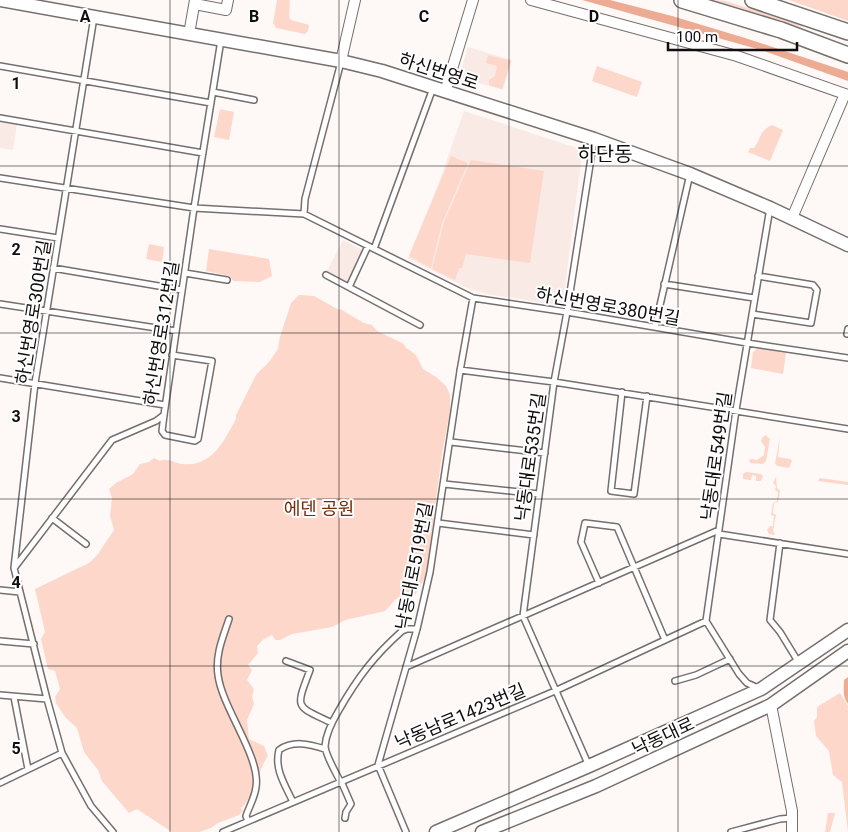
<svg xmlns="http://www.w3.org/2000/svg" width="848" height="832" viewBox="0 0 848 832" font-family="Roboto,'Noto Sans KR',sans-serif">
  <rect width="100%" height="100%" fill="#fef8f6"/>
  <path fill="#f9eae6" d="M468 47 512 60 503 90 459 77Z
    M464 111 580 149 582 154 563 302 558 305 486 294 467 288 408 258 438 185Z
    M0 122 17 124 13 150 0 148Z
    M343 240 363 250 346 284 326 273Z"/>
  <path fill="#fdd7ca" d="M277 0H290L289 17 291 20 309 25 308 31 305 34 276 28 273 23Z
    M714 0 725 1 787 20 802 26 801 27Z
    M789 0H848V21Z
    M488 55 511 61 502 89 489 85V80L495 76 497 66 486 63Z
    M597 66 642 82 637 97 592 81Z
    M220 109 234 112 229 140 214 137Z
    M772 125 783 130 770 161 748 152 750 148H754C762 137 759 131 772 125Z
    M451 156 468 163 442 223 431 268 409 256Z
    M471 160 544 171 530 263 466 254 462 268H459L455 280 432 269 444 222Z
    M149 244 164 247 162 262 146 259Z
    M209 249 269 259 272 276 260 282 233 281 230 276 206 271Z
    M299 295 314 296 339 310 340 309 364 323 372 325 377 331 404 344 406 348C418 355 417 357 423 369L436 377 446 386 450 395V411L442 454 426 576 415 595 408 593 405 596 396 599 385 611 345 620 332 627 292 634 280 640H275L272 635 264 639 257 646 258 653 248 665 252 670 247 680 254 689 252 697 254 704 247 720 249 739 264 746 268 756C259 768 252 800 241 808L243 811 239 815 218 823 211 828 199 832H172L137 809 129 813 102 781 98 770 84 752 77 728 65 717 56 703 55 697 60 689 55 671 48 669 41 639 45 632 35 589 89 563 98 554 114 530 110 516 112 498 109 489 116 483 133 474 140 464 149 462 154 458 160 461C168 457 175 464 183 464 212 467 224 441 236 419V415L256 375 269 362 278 349 280 337 291 303Z
    M758 348 786 353 783 374 751 368 753 352Z
    M766 435 770 439 766 461 763 464 750 463 749 460 751 459 757 460 764 455 765 447 761 441 762 438Z
    M780 436 778 457 790 459 792 461 789 468 778 466 775 464Z
    M746 472 761 474 763 476 761 481H756V476L752 475 751 480 743 479V474Z
    M776 477 777 488 780 491 778 502 774 503 773 513 776 515 773 531 775 535 769 534 767 530 770 526H773L774 516 771 515 773 503 777 501 778 492 775 490 776 486 773 483Z
    M820 478 848 482V485L818 481Z
    M840 693 848 706V832L842 782 833 775 829 751 816 736 814 721 817 717V707Z
    M828 813H835L830 832H825Z"/>
  <path fill="#edab93" d="M582 0H610L672 16 745 38 848 72V81L761 50Z
    M848 677V704C842 696 844 689 844 680Z"/>
  <g fill="none" stroke-linecap="round" stroke-linejoin="round">
    <g stroke="#756f6d" stroke-width="8">
      <path id="service" d="M94 17 35 383 14 568 47 699 62 753 91 806 113 832
        M0 66 211 103
        M213 92 254 100
        M0 118 203 153
        M0 178 194 208 304 214 473 298 567 312 747 343 848 358
        M304 214 305 199 341 62
        M0 229 58 238
        M374 249 433 88
        M53 268 182 290
        M185 273 227 280
        M326 275 420 325
        M664 284 754 298
        M349 287 368 246
        M0 304 176 331
        M752 314 811 323 817 290 813 285 758 276
        M655 327 690 174
        M847 334 848 329
        M172 355 212 361 198 439 195 441 165 435 162 431 164 415 194 208 221 40
        M460 370 554 382 848 429
        M0 378 165 405
        M622 392 611 491 634 494 647 396
        M451 442 545 453
        M444 484 539 494
        M52 518 86 544
        M438 523 534 535
        M719 534 848 554
        M780 543 770 620 780 632 799 663
        M15 567 112 440 156 421 164 415
        M599 583 581 542 585 523 617 527 665 640
        M0 590 20 592
        M229 619C223 637 215 655 218 675 222 708 261 757 256 787 255 797 249 807 246 816L248 821
        M0 641 34 644
        M286 661 310 670C295 710 295 705 332 723
        M406 667 719 530
        M675 681 696 675 730 659
        M758 688 747 683 739 674 706 621 736 410 770 208
        M0 695 47 699
        M14 697 28 769
        M589 766 523 616 554 382 567 312 594 139
        M340 781C336 773 325 754 325 746 326 733 333 720 339 710 358 677 374 656 402 631L407 629H417
        M341 781 351 804 346 812 345 818
        M0 783 62 753
        M293 802C285 785 274 769 279 750 293 740 309 744 325 749
        M223 832 555 691 706 621
        M406 832 378 765 417 629 430 572 460 371 473 298
        M731 832 780 819 792 818"/>
    </g>
    <g stroke="#756f6d" stroke-width="12">
      <path id="minor" d="M531 0 737 56 848 95
        M195 4 226 10 228 0
        M189 34 195 0
        M341 61 355 0
        M445 92 473 0
        M792 218 845 94
        M771 705 792 811V832"/>
    </g>
    <g stroke="#756f6d" stroke-width="15">
      <path id="tertiary" d="M0 0 341 61 382 71 594 139 690 174 770 208 848 245
        M436 832 589 766 761 689 848 630
        M482 832 596 786 771 705 848 651"/>
    </g>
    <g stroke="#756f6d" stroke-width="18">
      <path id="secondary" d="M682 0 781 30 848 55
        M753 0 848 32"/>
    </g>
    <use href="#service" stroke="#fff" stroke-width="5"/>
    <use href="#minor" stroke="#fff" stroke-width="10"/>
    <use href="#tertiary" stroke="#fff" stroke-width="12"/>
    <use href="#secondary" stroke="#fff" stroke-width="15"/>
  </g>
  <path fill="none" stroke="#100e0e" stroke-width="1" stroke-opacity="0.55" d="M170 0V832M339 0V832M509 0V832M678 0V832M0 166H848M0 333H848M0 499H848M0 666H848"/>
  <g text-anchor="middle" dominant-baseline="central" stroke-width="4" stroke-linejoin="round" paint-order="stroke">
    <g font-size="18" fill="#100e0e" stroke="#fff">
      <text transform="translate(439 71) rotate(18)">하신번영로</text>
      <text transform="translate(608 306) rotate(10)">하신번영로380번길</text>
      <text transform="translate(33 312) rotate(-81)">하신번영로300번길</text>
      <text transform="translate(161 333) rotate(-81)">하신번영로312번길</text>
      <text transform="translate(716 456) rotate(-82)">낙동대로549번길</text>
      <text transform="translate(530 457) rotate(-82)">낙동대로535번길</text>
      <text transform="translate(414 566) rotate(-79)">낙동대로519번길</text>
      <text transform="translate(460 716) rotate(-23)">낙동남로1423번길</text>
      <text transform="translate(663 736) rotate(-25)">낙동대로</text>
    </g>
    <g font-size="18" fill="#772b0a" stroke="#fff">
      <text x="319" y="508">에덴 공원</text>
    </g>
    <g font-size="20" fill="#100e0e" stroke="#fff">
      <text x="605" y="154">하단동</text>
    </g>
  </g>
  <g font-size="16" text-anchor="middle" font-weight="bold" fill="#100e0e" stroke="#fff" stroke-width="4" stroke-linejoin="round" paint-order="stroke">
    <text x="85" y="22">A</text>
    <text x="254" y="22">B</text>
    <text x="424" y="22">C</text>
    <text x="594" y="22">D</text>
    <text x="16" y="89">1</text>
    <text x="16" y="255">2</text>
    <text x="16" y="422">3</text>
    <text x="16" y="588">4</text>
    <text x="16" y="754">5</text>
  </g>
  <path d="M668 42v8h129v-8" fill="none" stroke="#100e0e" stroke-width="2.5"/>
  <text x="676" y="42" font-size="15" fill="#100e0e" stroke="#ffffff" stroke-width="4" paint-order="stroke">100 m</text>
</svg>
